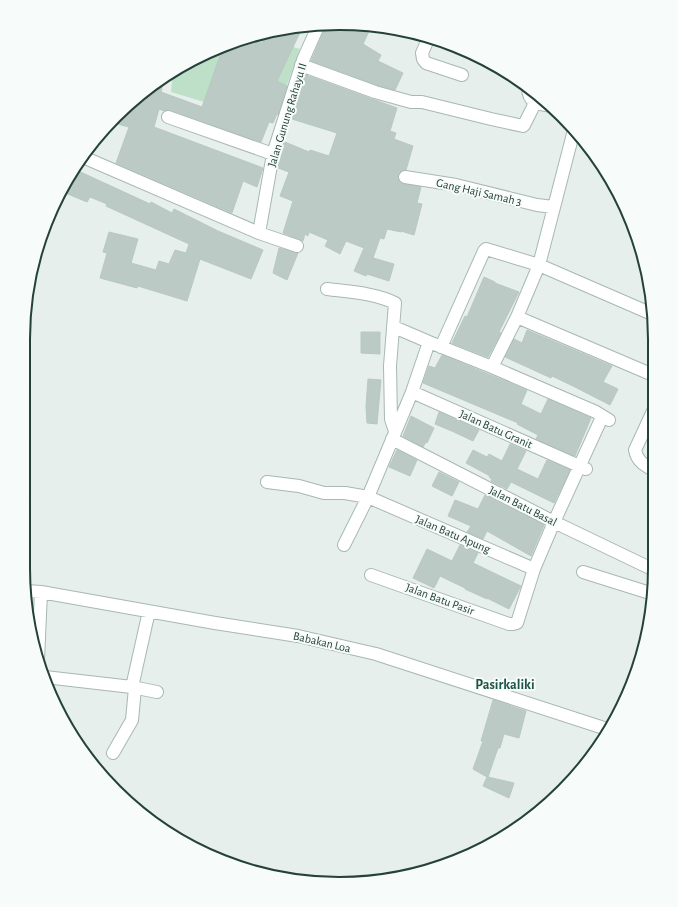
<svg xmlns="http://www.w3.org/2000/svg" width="678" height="907" viewBox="0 0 678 907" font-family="'Alegreya Sans',sans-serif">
  <rect width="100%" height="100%" fill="#e6efeb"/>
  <path fill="#bfe0c8" d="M255 35 300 49 273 123 171 92 173 72 199 55Z"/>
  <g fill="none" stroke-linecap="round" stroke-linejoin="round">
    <path stroke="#8ec9d4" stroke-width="3.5" d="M328 881 339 879 366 882"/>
  </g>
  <path fill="#bbcac4" stroke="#b8c9c2" d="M327 24 372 25 363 44 381 55 378 61 403 73 395 90 377 85 311 61Z
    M303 26 277 81 287 86 278 115 277 114 273 123 269 122 261 142 170 110 164 111 159 109 154 127 263 168 257 187 243 181 232 213 116 163 129 127 114 123 147 88 164 77 161 92 202 107 223 47 246 38 262 44 268 32Z
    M306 75 397 108 390 131 396 133 394 139 413 146 406 170 399 172 398 176 401 183 421 187 417 203 422 204 414 235 401 231V232L387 229 384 239 380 238 373 258 394 264 389 281 367 274 366 276 354 271 364 248 346 241 340 254 325 246 328 240 309 232 308 236 305 234 303 241 283 233 293 201 280 196 289 172 278 168 285 142 309 152 310 150 329 156 337 133 292 119Z
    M74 169 150 204 151 202 172 213 174 209 218 231 263 250 251 279 200 259 187 301 138 286 137 288 100 278 107 253 103 252 109 232 138 239 131 263 156 270 159 261 169 264 175 250 186 253 189 244 106 206 107 204 90 197 87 202 63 192Z
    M279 248 298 253 287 280 273 273Z
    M484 277 495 282V283L519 292 499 332 501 333 488 357 452 343 465 316 467 317Z
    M527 330 612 366 603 382 618 389 610 405 573 386 552 376 551 378 505 357 514 339 522 343Z
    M361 332H380V354L361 353Z
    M442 355 527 390 521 404 541 414 548 399 591 418 575 456 536 439 538 435 517 424 518 423 423 383 429 366 435 368Z
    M368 379 381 380 377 424 367 423 366 406Z
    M439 412 479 430 473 441 454 432 435 424Z
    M411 416 434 428 427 443 426 442 423 447 403 436Z
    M510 444 526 451 517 469 538 479 547 460 570 470 554 503 511 482 507 489 491 481 492 479 489 477 490 476 466 463 473 450 487 457 489 454 502 461Z
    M397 450 417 460 410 476 389 467Z
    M439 472 459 482 452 496 432 486Z
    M485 495 544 525 531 556 487 531 483 539 467 532 471 526 448 516 455 500 478 509Z
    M460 545 478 553 473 563 521 586 509 609 487 598V599L465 589V588L440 576 434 588 413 578 427 549 452 561Z
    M493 700 526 711 519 738 504 734 500 748H498L488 777 514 783 509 798 483 786 487 777 473 769 483 741H481Z"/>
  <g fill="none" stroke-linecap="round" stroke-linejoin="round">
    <g stroke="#a8b8b2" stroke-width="14">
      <path id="minor" d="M429 37 422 53 423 59 426 63 462 75
        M301 65 375 92 411 102H422L491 119 523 126 524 125 535 103
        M528 87C528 104 539 104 552 106
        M168 117 273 154
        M83 157 259 233 297 246
        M405 177 456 185 537 205 553 207
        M259 233 273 154 303 60 319 24
        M327 289C350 292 375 293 395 303L390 366 391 419 395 431
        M517 317 653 375
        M394 327 429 342 492 367 596 412 609 420
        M429 342 412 392 368 497 534 569
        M441 347 484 251 486 249 539 265 652 314
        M492 367 517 317 539 265 574 130
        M412 392 586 469
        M653 411 635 450C637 461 644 465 653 470
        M392 439 554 522 654 570
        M267 482 299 486 324 493H345L368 497 344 545
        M583 572 653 594
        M371 575 509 624H513L517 623 534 569 554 522 602 417
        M26 591 41 592 215 623 298 636 376 654 610 730
        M38 660 41 592
        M45 677 132 687 157 692
        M132 687 149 611
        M113 753 132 720 135 688"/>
    </g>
    <use href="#minor" stroke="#fff" stroke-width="12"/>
  </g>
  <g text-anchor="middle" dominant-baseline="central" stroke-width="4" stroke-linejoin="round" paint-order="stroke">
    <g font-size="12" fill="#24423a" stroke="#f7fbf9">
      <text transform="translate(287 115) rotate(-73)">Jalan Gunung Rahayu II</text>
      <text transform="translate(479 192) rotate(13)">Gang Haji Samah 3</text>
      <text transform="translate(496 429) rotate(24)">Jalan Batu Granit</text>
      <text transform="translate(523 506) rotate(27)">Jalan Batu Basal</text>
      <text transform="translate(453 534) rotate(23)">Jalan Batu Apung</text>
      <text transform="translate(440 599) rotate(20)">Jalan Batu Pasir</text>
      <text transform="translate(322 642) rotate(13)">Babakan Loa</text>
    </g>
    <g font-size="14" font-weight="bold" fill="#1f5548" stroke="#f7fbf9">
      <text x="505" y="685">Pasirkaliki</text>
    </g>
  </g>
  <path d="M0 0H678V907H0ZM339 30H339A309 309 0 0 1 648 339V568A309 309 0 0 1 339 877H339A309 309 0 0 1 30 568V339A309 309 0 0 1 339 30Z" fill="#f7fbf9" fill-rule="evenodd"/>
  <path fill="none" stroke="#24423a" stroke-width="2" d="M339 30H339A309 309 0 0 1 648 339V568A309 309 0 0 1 339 877H339A309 309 0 0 1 30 568V339A309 309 0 0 1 339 30Z"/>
</svg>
